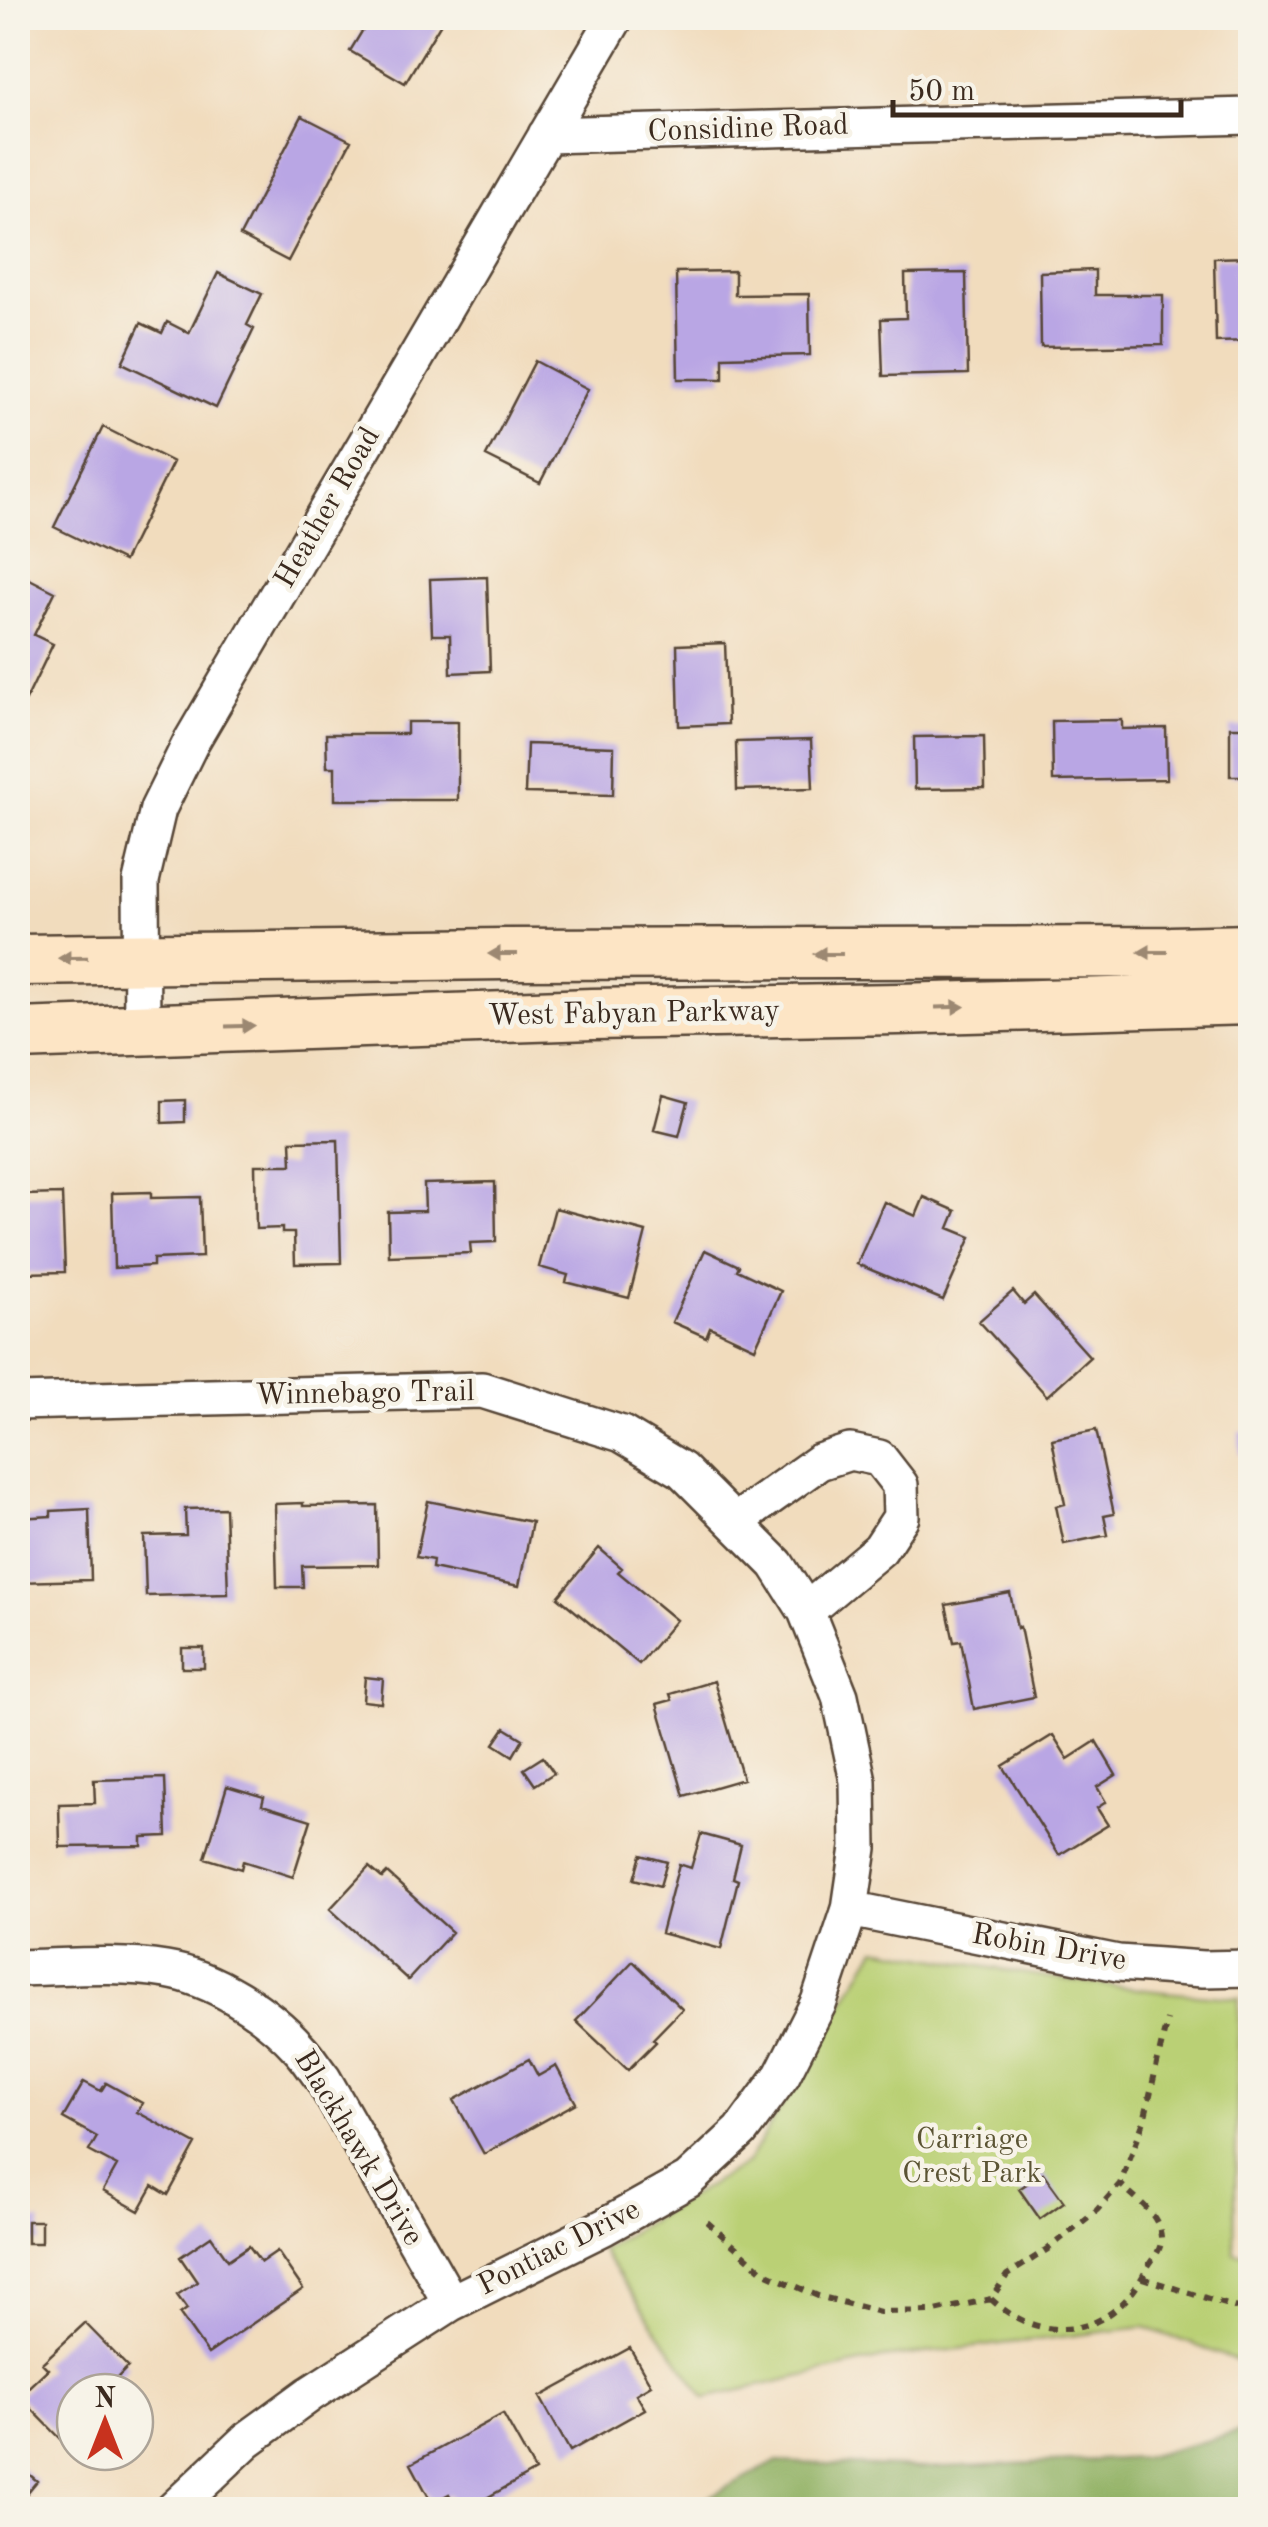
<svg xmlns="http://www.w3.org/2000/svg" width="1268" height="2527" viewBox="0 0 1268 2527" font-family="'Old Standard TT',serif">
  <rect width="100%" height="100%" fill="#f7f3e8"/>
  <filter id="ink" filterUnits="userSpaceOnUse"><feTurbulence type="fractalNoise" baseFrequency=".01" numOctaves="2"/><feDisplacementMap in="SourceGraphic" scale="20" xChannelSelector="R" yChannelSelector="G"/><feConvolveMatrix kernelMatrix="1 2 1 2 8 2 1 2 1" color-interpolation-filters="sRGB"/></filter>
  <filter id="wash" filterUnits="userSpaceOnUse"><feTurbulence type="fractalNoise" baseFrequency=".0048" numOctaves="4" result="noise"/><feDisplacementMap in="SourceGraphic" scale="40" xChannelSelector="R" yChannelSelector="G"/><feGaussianBlur stdDeviation="2.25" result="paint"/><feColorMatrix in="noise" values="0 0 0 0 0 0 0 0 0 0 0 0 0 0 0 0 0 1.4 0 .05"/><feComposite in="paint" operator="in"/></filter>
  <g filter="url(#wash)">
    <rect width="100%" height="100%" fill="#f1dcbd"/>
    <path fill="#bad075" stroke="#7a7d4a" stroke-width="2.5" d="M876 1948C997 1969 1116 1991 1239 1998L1234 2253 1250 2254V2365L1144 2327 883 2358 705 2398 601 2250 748 2162Z"/>
    <path fill="#93b266" stroke="#676e42" stroke-width="2.5" d="M1250 2429V2509H685L776 2462 922 2468 1142 2458Z"/>
    <g id="blocks">
      <path fill="#b9a6e4" d="M370 18H444L405 83 350 51Z
        M302 116 351 141 288 261 240 236Z
        M1250 257V341L1216 342 1214 258Z
        M1095 270V295H1163V345L1041 347 1040 272Z
        M735 271V295L809 294 810 355 723 357V379H678L676 272Z
        M218 273 262 294 247 325 254 329 216 408 122 363 141 323 162 333 167 322 189 333Z
        M966 273 968 374 883 376 881 319 906 318 905 274Z
        M535 361 588 389 540 483 486 456Z
        M103 427 173 462 124 561 54 527Z
        M18 573 55 592 34 635 53 644 26 700 18 696Z
        M487 577 490 671 451 673 450 635H432L430 579Z
        M725 643 728 724 679 726 677 645Z
        M1122 720V729L1166 728 1167 779 1053 781 1052 721Z
        M407 722H458V800H335V767H327L326 734H407Z
        M1230 727H1250V776H1230Z
        M984 736 985 788 915 789 914 737Z
        M811 740 813 788 737 790 736 742Z
        M527 744 614 747 613 795 525 793Z
        M663 1095 688 1102 679 1136 654 1130Z
        M185 1100V1122L162 1123V1101Z
        M338 1140 341 1263 295 1264 294 1233H282V1228L256 1229 255 1165H292L291 1141Z
        M495 1182 496 1242 470 1243 471 1253 389 1256 388 1212 425 1211 424 1184Z
        M151 1192V1198L200 1197 202 1257 153 1259V1266L114 1268 112 1193Z
        M62 1194 65 1272 25 1273V1264L18 1265V1201H23V1195Z
        M924 1197 956 1211 949 1228 971 1237 943 1300 857 1264 884 1202 916 1216Z
        M555 1208 646 1232 629 1298 566 1282 568 1275 539 1267Z
        M705 1250 739 1266 737 1270 781 1291 755 1348 710 1327 706 1337 672 1322Z
        M1013 1291 1024 1304 1034 1295 1090 1357 1047 1396 979 1321Z
        M1096 1430 1114 1514 1104 1516 1108 1535 1064 1544 1056 1506 1065 1504 1052 1439Z
        M1239 1431H1250V1455H1240Z
        M428 1501 532 1522 519 1586 432 1568 433 1560 416 1557Z
        M303 1503V1506L377 1505 378 1565 302 1566 303 1587H277L275 1504Z
        M225 1508 228 1594 146 1596 144 1536 186 1535 185 1509Z
        M89 1509 91 1580 18 1582V1518L51 1516V1511Z
        M599 1548 622 1568 618 1572 676 1620 639 1664 558 1597Z
        M1010 1593 1017 1628 1020 1627 1034 1697 974 1709 961 1641 954 1642 946 1605Z
        M182 1648H204V1668H182Z
        M365 1677 383 1679 381 1703 363 1701Z
        M714 1681 743 1779 684 1796 657 1704 672 1700 670 1694Z
        M505 1728 523 1739 513 1756 494 1744Z
        M1053 1735 1068 1759 1096 1741 1116 1775 1097 1787 1106 1802 1097 1808 1108 1825 1059 1855 1003 1766Z
        M543 1757 554 1773 535 1785 524 1769Z
        M165 1778 167 1836 142 1837V1846L60 1847 59 1804 95 1803 94 1780Z
        M227 1786 264 1797 262 1805 311 1820 293 1877 243 1861 241 1869 205 1858Z
        M701 1834 741 1845 733 1878 738 1880 721 1949 661 1933 679 1864 691 1868Z
        M641 1855 667 1862 660 1886 634 1879Z
        M369 1867 382 1878 387 1873 452 1932 408 1980 330 1909Z
        M633 1961 682 2009 653 2039 656 2042 628 2070 576 2021Z
        M529 2059 538 2076 556 2066 576 2103 484 2154 454 2100Z
        M84 2082 101 2091 106 2083 142 2103 137 2112 196 2144 168 2195 153 2186 139 2211 103 2191 117 2166 89 2151 97 2137 63 2118Z
        M18 2087H22L25 2159H18Z
        M1043 2173 1064 2202 1040 2219 1019 2189Z
        M27 2221H41V2243H27Z
        M211 2236 228 2260 249 2246 261 2262 277 2251 303 2289 208 2354 180 2314 187 2309 177 2295 197 2282 180 2257Z
        M85 2323 128 2367 106 2389 109 2392H75V2432L64 2442 19 2396 48 2369 42 2363Z
        M630 2348 651 2385 636 2394 645 2409 570 2451 540 2397Z
        M503 2414 535 2471 465 2510H457L449 2494 432 2503 411 2464Z
        M18 2465 37 2481 18 2504Z"/>
    </g>
  </g>
  <g filter="url(#ink)">
    <use href="#blocks" fill-opacity="0" stroke="#564536" stroke-width="2.5"/>
    <g fill="none" stroke-linecap="round" stroke-linejoin="round">
      <g stroke="#564536" stroke-width="40">
        <path id="street" d="M546 135 1250 116
          M142 1030 141 881 158 809 191 742 615 18
          M18 1402 482 1390 622 1434 682 1470 776 1564 806 1611 840 1696 858 1781 859 1848 850 1909 819 2002 782 2075 741 2131 688 2180 604 2227 451 2303 310 2394 247 2440 173 2510
          M735 1522 819 1462 850 1452 879 1458 900 1485 901 1517 880 1549 806 1611
          M850 1909 1118 1963 1203 1969 1250 1968
          M18 1968C67 1967 117 1962 166 1970 212 1977 268 2013 299 2048 308 2057 315 2069 323 2079L451 2303"/>
      </g>
      <g stroke="#564536" stroke-width="55">
        <path id="secondary" d="M18 960 505 954 1171 952 1250 950
          M18 1034 592 1014 899 1009 1250 999"/>
      </g>
      <path stroke="#564536" stroke-width="6" stroke-dasharray="8 8" stroke-linecap="butt" d="M707 2222 765 2273 818 2296 880 2312 935 2311 991 2299 1007 2275 1048 2249 1097 2210 1120 2184 1144 2121 1167 2020
        M1142 2278 1250 2312
        M991 2299C1043 2348 1113 2336 1145 2272 1152 2256 1165 2251 1160 2231 1157 2213 1133 2196 1120 2184"/>
      <use href="#street" stroke="#fff" stroke-width="35"/>
      <use href="#secondary" stroke="#fde5c5" stroke-width="50"/>
    </g>
    <defs><path id="oneway-solid" d="M-6-.8H1V-3.2L6.5 0L1 3.2V.8H-6Z" transform="scale(2.5)"/></defs>
    <g fill="#9c8872">
      <use href="#oneway-solid" transform="translate(1153 952) rotate(180)"/>
      <use href="#oneway-solid" transform="translate(503 954) rotate(180)"/>
      <use href="#oneway-solid" transform="translate(828 954) rotate(180)"/>
      <use href="#oneway-solid" transform="translate(73 958) rotate(179)"/>
      <use href="#oneway-solid" transform="translate(950 1007) rotate(-2)"/>
      <use href="#oneway-solid" transform="translate(240 1026) rotate(-2)"/>
    </g>
  </g>
  <g text-anchor="middle" dominant-baseline="central" stroke-width="9" stroke-linejoin="round" paint-order="stroke">
    <g font-size="30" fill="#3b2a1e" stroke="#f7f3e8">
      <text transform="translate(748 129) rotate(-2)">Considine Road</text>
      <text transform="translate(328 508) rotate(-60)">Heather Road</text>
      <text transform="translate(634 1014) rotate(-1)">West Fabyan Parkway</text>
      <text transform="translate(365 1394) rotate(-1)">Winnebago Trail</text>
      <text transform="translate(1049 1948) rotate(10)">Robin Drive</text>
      <text transform="translate(358 2148) rotate(59)">Blackhawk Drive</text>
      <text transform="translate(559 2248) rotate(-27)">Pontiac Drive</text>
    </g>
    <g font-size="30" fill="#5b5434" stroke="#f7f3e8">
      <text x="972" y="2140">Carriage<tspan x="972" dy="34">Crest Park</tspan></text>
    </g>
  </g>
  <rect width="1268" height="2527" fill="none" stroke="#f7f3e8" stroke-width="60"/>
  <g transform="translate(105 2422)"><circle r="48" fill="#f7f3e8" stroke="#aca397" stroke-width="2.5"/>
  <path d="M0-8L18 38L0 25L-18 38Z" fill="#c8321e"/>
  <text y="-15" font-size="28" font-weight="bold" text-anchor="middle" fill="#3b2a1e">N</text>
  </g>
  <path d="M893 100v15h288v-15" fill="none" stroke="#3b2a1e" stroke-width="5"/>
  <text x="908" y="100" font-size="30" fill="#3b2a1e" stroke="#f7f3e8" stroke-width="8" paint-order="stroke">50 m</text>
</svg>
